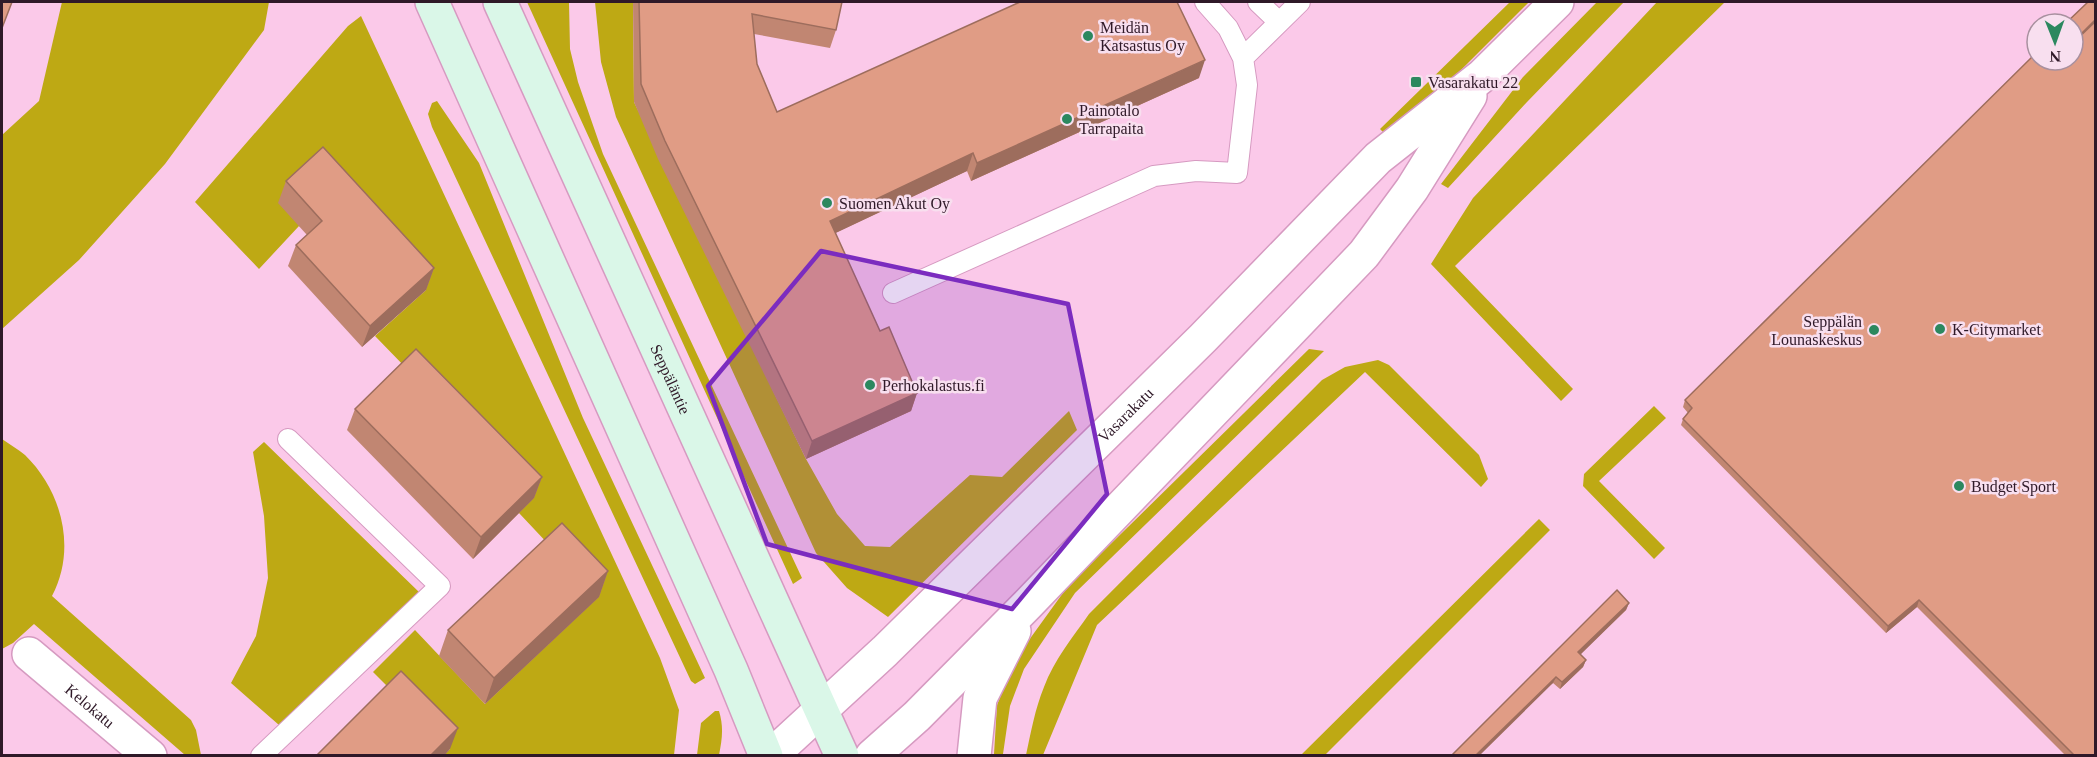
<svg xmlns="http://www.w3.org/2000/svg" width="2097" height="757" viewBox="0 0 2097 757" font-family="Georgia,serif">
  <rect width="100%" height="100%" fill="#fbc9e9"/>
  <path fill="#bea914" d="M62 2H269L264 30 165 164 79 260 2 329V135L39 101Z
    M527 2H569L570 49 578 82 603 154 802 578 793 584Z
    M595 2H633L634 102 806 459 837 514 865 546 890 547 970 475 1002 477 1069 411 1077 430 888 617 847 588 816 553 616 117 601 62Z
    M1510 2H1529L1391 140 1380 129Z
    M1597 2H1624L1527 102 1448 188 1441 184 1523 77Z
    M1657 2H1725L1455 266 1573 389 1561 401 1431 264 1473 198Z
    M361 16 660 658 679 710 674 755H444L450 749 373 672 415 630 485 704 598 597 519 513 408 370 375 336 426 290 299 226 259 269 195 202 348 26Z
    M437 101 479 163 583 418 705 678 695 684 691 681 432 127 428 114 432 103Z
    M1309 349 1324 351 1075 593 1024 669 1010 706 1003 754H994L997 705 1016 658 1068 586Z
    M1378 360 1389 365 1479 455 1488 479 1481 487 1365 372 1097 625 1043 755H1026C1031 732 1035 709 1044 687 1054 660 1073 637 1089 614L1322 380 1345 367Z
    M1654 406 1666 418 1599 481 1665 548 1654 559 1583 486 1584 474Z
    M2 439C9 444 18 449 25 455 62 491 77 549 52 596L191 720 196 730 201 755H185L34 624 13 643 2 649Z
    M264 442 419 592 279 725 231 683 256 636 268 578 264 516 253 452Z
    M1539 519 1550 530 1325 755H1301Z
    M715 711H719C724 727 722 740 719 755H697L701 723Z"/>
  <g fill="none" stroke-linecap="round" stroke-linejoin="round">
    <g stroke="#d69ac1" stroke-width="22">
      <path id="service" d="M1258 2 1279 22
        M1243 58 1300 2
        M893 293 1154 176 1196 171 1237 173 1247 85 1243 58 1228 28 1205 2
        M261 756 440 586 288 439"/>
    </g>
    <g stroke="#d69ac1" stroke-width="36">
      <g id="minor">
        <path id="s1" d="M29 654 150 756"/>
      </g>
    </g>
    <g stroke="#d69ac1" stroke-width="36">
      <g id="tertiary">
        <path id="s2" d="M771 756 885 651 1203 338 1378 158 1482 76 1557 2"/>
        <path d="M872 756 917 716 1028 604 1364 254 1412 189 1470 96"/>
        <path d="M974 756 980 698 1014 631"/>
      </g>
    </g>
    <g stroke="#d69ac1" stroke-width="36">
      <g id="secondary">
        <path d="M432 2 731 670 766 756"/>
        <path id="s3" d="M500 2 842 756"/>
      </g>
    </g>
    <use href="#service" stroke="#fff" stroke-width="20"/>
    <use href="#minor" stroke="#fff" stroke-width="33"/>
    <use href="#tertiary" stroke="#fff" stroke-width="33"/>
    <use href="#secondary" stroke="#daf7e8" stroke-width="33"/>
  </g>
  <path fill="#c18672" d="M633 2H842L836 30 830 48 754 34 757 64 777 112 1199 78 971 181 967 171 835 233 880 331 917 393 911 411 806 459 658 159 634 102Z
    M2088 2 2096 756H2066L1917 607 1886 633 1681 425 1683 419 1688 413 1683 407 1685 400Z
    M286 181 434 268 426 290 362 347 288 266 296 245 307 235 278 203Z
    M355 409 542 477 534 498 473 559 347 430Z
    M608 571 599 597 485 704 439 656 448 630Z
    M1629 603 1626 610 1580 654 1586 660 1583 667 1560 689 1553 683 1451 756Z"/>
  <path fill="#9d6d5d" d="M1205 60 1199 78 971 181 977 163Z
    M973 153 967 171 823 239 830 221Z
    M434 268 426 290 362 347 370 326Z
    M917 393 911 411 806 459 812 441Z
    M542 477 534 498 473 559 481 537Z
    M608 571 599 597 485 704 494 678Z
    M1919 600 1917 607 1886 633 1888 626Z
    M1629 603 1626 610 1576 659 1578 652Z
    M1586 660 1583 667 1560 689 1562 682Z
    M1556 677 1553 683 1479 756H1475Z
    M458 728 450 749 444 756H430Z"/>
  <path fill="#e09c85" stroke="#9d6d5d" stroke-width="1.5" d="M2 2H12L2 28Z
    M639 2H842L836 30 752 14 757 64 777 112 1020 2H1177L1205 60 977 163 973 153 830 221 880 331 889 327 917 393 812 441 665 141 641 84Z
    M2088 2H2096V19L2073 42V24H2065Z
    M2096 21V756H2075L1919 600 1888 626 1683 419 1692 408 1685 400 2037 52V60H2054L2051 63 2052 64 2056 60H2073V43Z
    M323 147 434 268 370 326 296 245 322 221 286 181Z
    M416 349 542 477 481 537 355 409Z
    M562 523 608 571 494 678 448 630Z
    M1617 590 1629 603 1578 652 1586 660 1562 682 1556 677 1475 756H1451Z
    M401 671 458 728 430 756H316Z"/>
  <path fill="#7b2cbf" fill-opacity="0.2" stroke="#7b2cbf" stroke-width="4.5" stroke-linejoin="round" d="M821 251 1068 304 1107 494 1012 609 767 544 708 386Z"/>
  <g fill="#2c885f" stroke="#f8dfef" stroke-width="2">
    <circle cx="1088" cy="36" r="6"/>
    <rect x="1410" y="76" width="12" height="12" rx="3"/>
    <circle cx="1067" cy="119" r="6"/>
    <circle cx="827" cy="203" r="6"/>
    <circle cx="1940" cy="329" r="6"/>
    <circle cx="1874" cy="330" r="6"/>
    <circle cx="870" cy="385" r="6"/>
    <circle cx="1959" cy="486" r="6"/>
  </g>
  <g text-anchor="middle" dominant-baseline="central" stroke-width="5" stroke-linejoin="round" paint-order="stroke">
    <g font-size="16" fill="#2f1928" stroke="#f8dfef" text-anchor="start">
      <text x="1100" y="27">Meidän<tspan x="1100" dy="18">Katsastus Oy</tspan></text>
      <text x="1428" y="82">Vasarakatu 22</text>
      <text x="1079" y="110">Painotalo<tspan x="1079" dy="18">Tarrapaita</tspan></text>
      <text x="839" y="203">Suomen Akut Oy</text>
      <text x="1862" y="321" text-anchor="end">Seppälän<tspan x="1862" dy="18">Lounaskeskus</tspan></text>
      <text x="1952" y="329">K-Citymarket</text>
      <text x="882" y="385">Perhokalastus.fi</text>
      <text x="1971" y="486">Budget Sport</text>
    </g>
    <g font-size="16" fill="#2f1928" stroke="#f8dfef">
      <text stroke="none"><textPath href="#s3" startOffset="414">Seppäläntie</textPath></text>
      <text stroke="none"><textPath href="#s2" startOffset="492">Vasarakatu</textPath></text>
      <text stroke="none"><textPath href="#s1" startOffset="80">Kelokatu</textPath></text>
    </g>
  </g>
  <rect width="2097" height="757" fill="none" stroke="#2f1928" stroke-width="6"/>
  <g transform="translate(2055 42) rotate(179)"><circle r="28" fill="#f8dfef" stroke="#a8909f" stroke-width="1.5"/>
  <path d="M0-4.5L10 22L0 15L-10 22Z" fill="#2c885f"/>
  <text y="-9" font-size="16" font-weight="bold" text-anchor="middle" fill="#2f1928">N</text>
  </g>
</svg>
